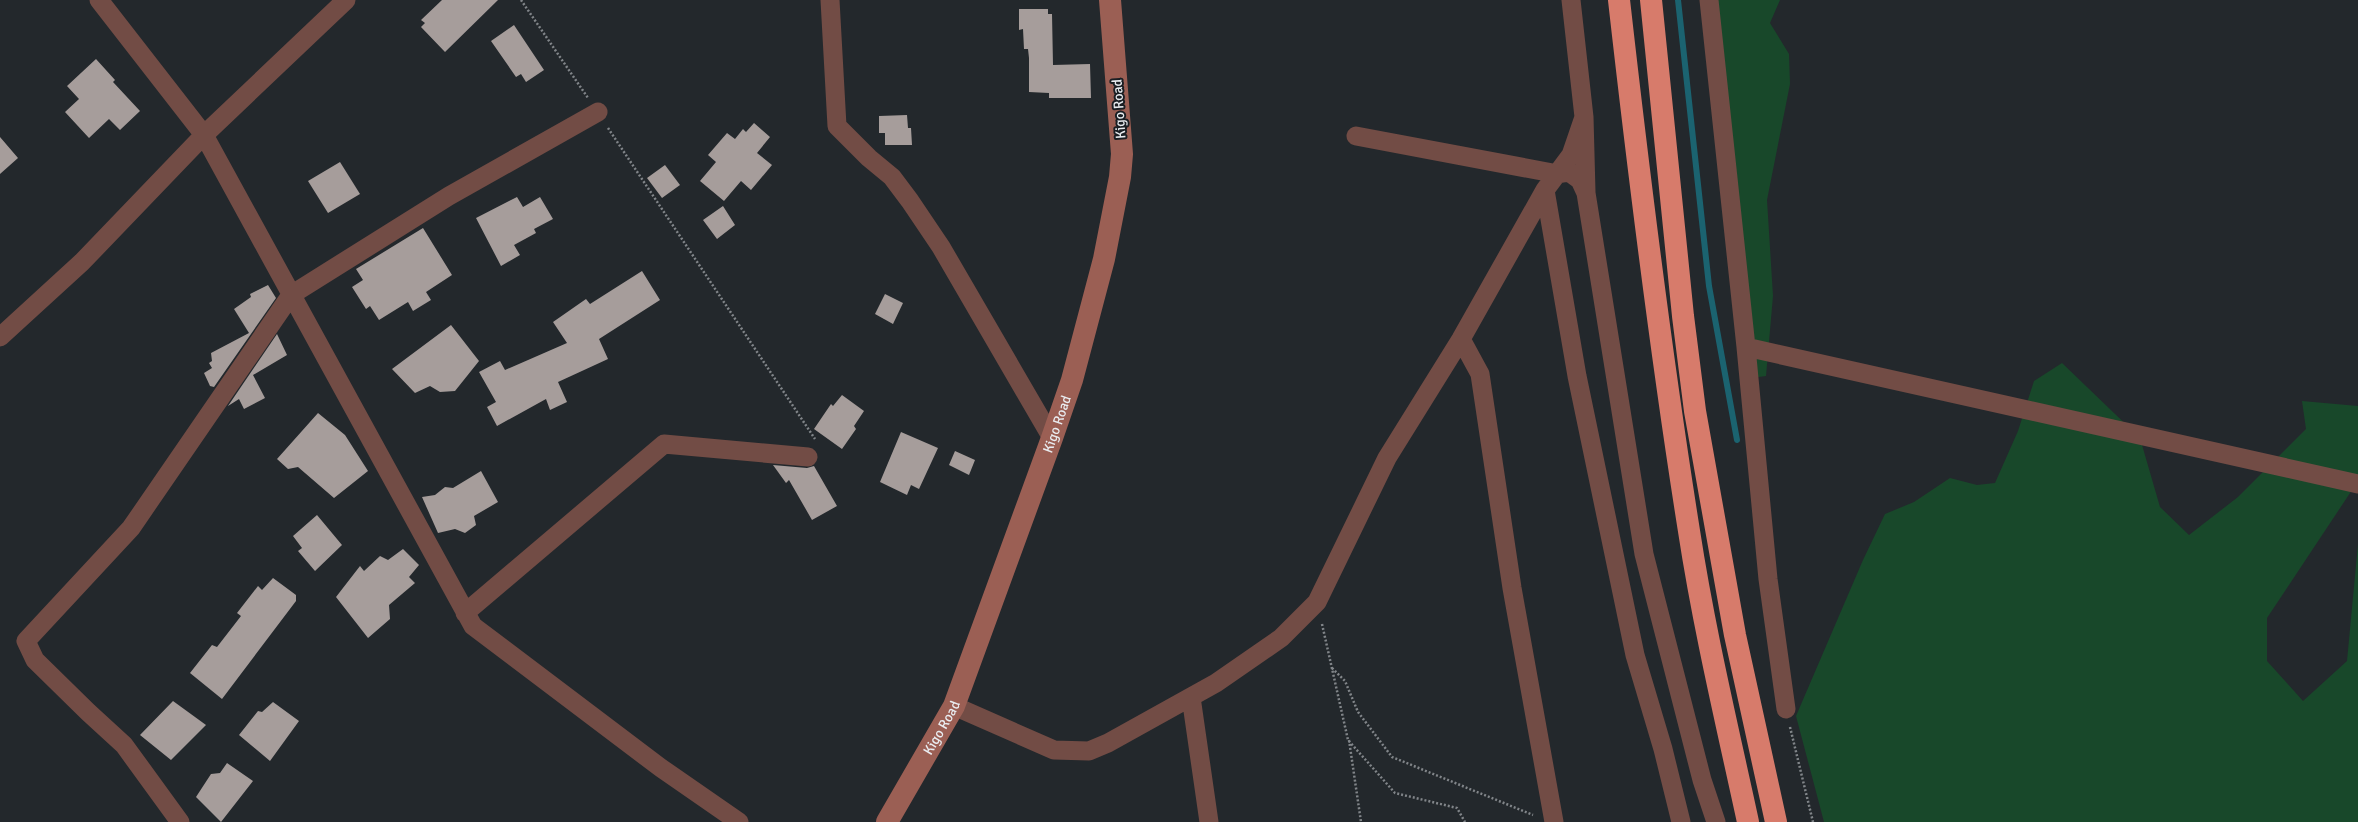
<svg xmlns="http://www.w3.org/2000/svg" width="2358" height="822" viewBox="0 0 2358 822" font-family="Signika,sans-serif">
  <rect width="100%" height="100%" fill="#23282c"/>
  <path fill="#18482a" d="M1710 0H1780L1770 23 1789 54 1790 84 1767 200 1773 296 1766 376 1751 378Z
    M2062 363 2140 438 2160 507 2189 535 2238 497 2306 429 2302 401 2358 406V481L2267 618V661L2303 701 2347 661 2358 544V822H1824L1796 716 1863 560 1885 514 1914 502 1950 478 1977 485 1995 483 2018 431 2034 381Z"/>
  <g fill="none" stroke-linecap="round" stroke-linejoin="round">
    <path stroke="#1b6370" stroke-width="6" d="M1678 0 1709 286 1737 440"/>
  </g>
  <path fill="#a69d9b" d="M442 0H498L445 52 421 27 425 23 421 20Z
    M1019 9H1048V14H1052L1053 65 1090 64 1091 98H1049V93L1029 92V58L1028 49H1024L1023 29 1019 30Z
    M514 25 544 70 526 82 521 74 516 77 491 41Z
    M96 59 115 80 113 82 140 111 120 130 109 119 89 138 65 112 79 99 67 86Z
    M907 115 908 128H911L912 145H885V133H879V116Z
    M754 123 770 137 757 153 772 165 751 190 741 181 724 201 700 181 716 162 708 155 727 133 735 139 743 129 746 132Z
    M0 137 18 158 0 174Z
    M340 162 360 194 328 213 308 181Z
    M665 165 680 185 662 198 647 178Z
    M517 197 523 207 540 197 553 219 534 229 536 233 514 245 520 255 501 266 476 218Z
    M723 206 735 225 717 239 703 220Z
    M423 228 452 275 426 292 431 300 413 311 408 302 379 320 370 306 366 309 352 287 363 280 356 269Z
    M642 271 660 300 599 339 608 359 558 382 567 402 550 410 546 399 497 426 487 407 496 402 479 372 500 361 505 370 567 343 553 322 586 299 590 304Z
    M268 285 276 298 214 387 210 386 204 373 212 368 209 363 212 361 211 353 249 333 234 309 251 297 250 294Z
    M885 294 903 303 893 324 875 314Z
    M451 325 479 361 455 391 440 392 430 386 415 393 392 369Z
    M277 334 287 355 253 375 265 398 244 409 239 399 228 406Z
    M842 395 864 411 854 426 856 429 842 449 814 429 831 404 833 406Z
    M318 413 345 435 368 471 334 498 298 467 288 469 277 459Z
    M901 432 938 448 919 489 911 485 907 495 880 482Z
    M955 451 975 460 969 475 949 465Z
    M773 465 807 468 814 466 837 506 812 520 789 480 786 483Z
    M481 471 498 502 474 516 476 525 465 533 455 529 438 533 422 497 435 495 445 487 453 488Z
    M317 515 342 545 315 571 298 551 302 548 293 536Z
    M403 549 419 565 409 577 415 583 389 605 390 619 368 638 336 597 360 566 364 571 380 556 388 560Z
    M273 578 296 595V601L222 699 190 673 212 645 217 647 241 616 237 613 258 586 262 590Z
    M173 701 206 725 171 760 140 735Z
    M273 702 299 721 270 761 239 735 258 711 262 712Z
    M227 763 253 781 221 822 196 797 211 774 220 773Z"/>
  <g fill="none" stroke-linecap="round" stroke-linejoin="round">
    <path stroke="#818589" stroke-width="2.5" stroke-dasharray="2 2" stroke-linecap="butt" d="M521 0 588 98
      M608 128 815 439
      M1322 624 1348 740 1395 793 1457 808 1465 822
      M1332 668 1345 681 1358 712 1392 757 1533 815
      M1790 727 1813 822
      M1349 740 1361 822"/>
    <path stroke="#724c45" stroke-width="19" d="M99 0 204 135 473 626 661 768 739 822
      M830 0 837 126 869 158 892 177 910 201 941 247 1052 438
      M1571 0 1584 117 1586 192
      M1709 0 1746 347
      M1356 136 1558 174 1569 172 1580 180 1586 193 1644 554 1702 780 1716 822
      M1545 190 1577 376 1635 655 1663 749 1681 822
      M0 337 82 262 204 135 346 0
      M1461 339 1480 374 1512 588 1554 822
      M465 613 664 444 808 457
      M1191 697 1209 822
      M954 706 1054 750 1089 751 1108 743 1216 683 1281 638 1317 602 1387 458 1461 339 1545 190 1571 155 1584 117
      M1786 709 1768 579 1746 347 2358 484
      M180 822 124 745 88 712 35 660 26 641 131 528 291 295 449 196 598 112"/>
    <path stroke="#9b5f54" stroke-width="22" id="s1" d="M887 822 954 706 1052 438 1072 380 1104 259 1120 177 1122 154 1110 0"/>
    <path stroke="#d77b6b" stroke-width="22" d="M1619 0C1639 177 1661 355 1689 531 1704 629 1727 725 1748 822
      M1651 0 1683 316 1695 411 1735 635 1776 822"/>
  </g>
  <g text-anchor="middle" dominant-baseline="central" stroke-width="4" stroke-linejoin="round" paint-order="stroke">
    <g font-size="14" fill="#e9ecf0" stroke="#1a1e23">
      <text transform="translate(1119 109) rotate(-94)">Kigo Road</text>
      <text stroke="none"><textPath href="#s1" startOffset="434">Kigo Road</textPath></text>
      <text stroke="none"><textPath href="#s1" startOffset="109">Kigo Road</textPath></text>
    </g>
  </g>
</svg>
